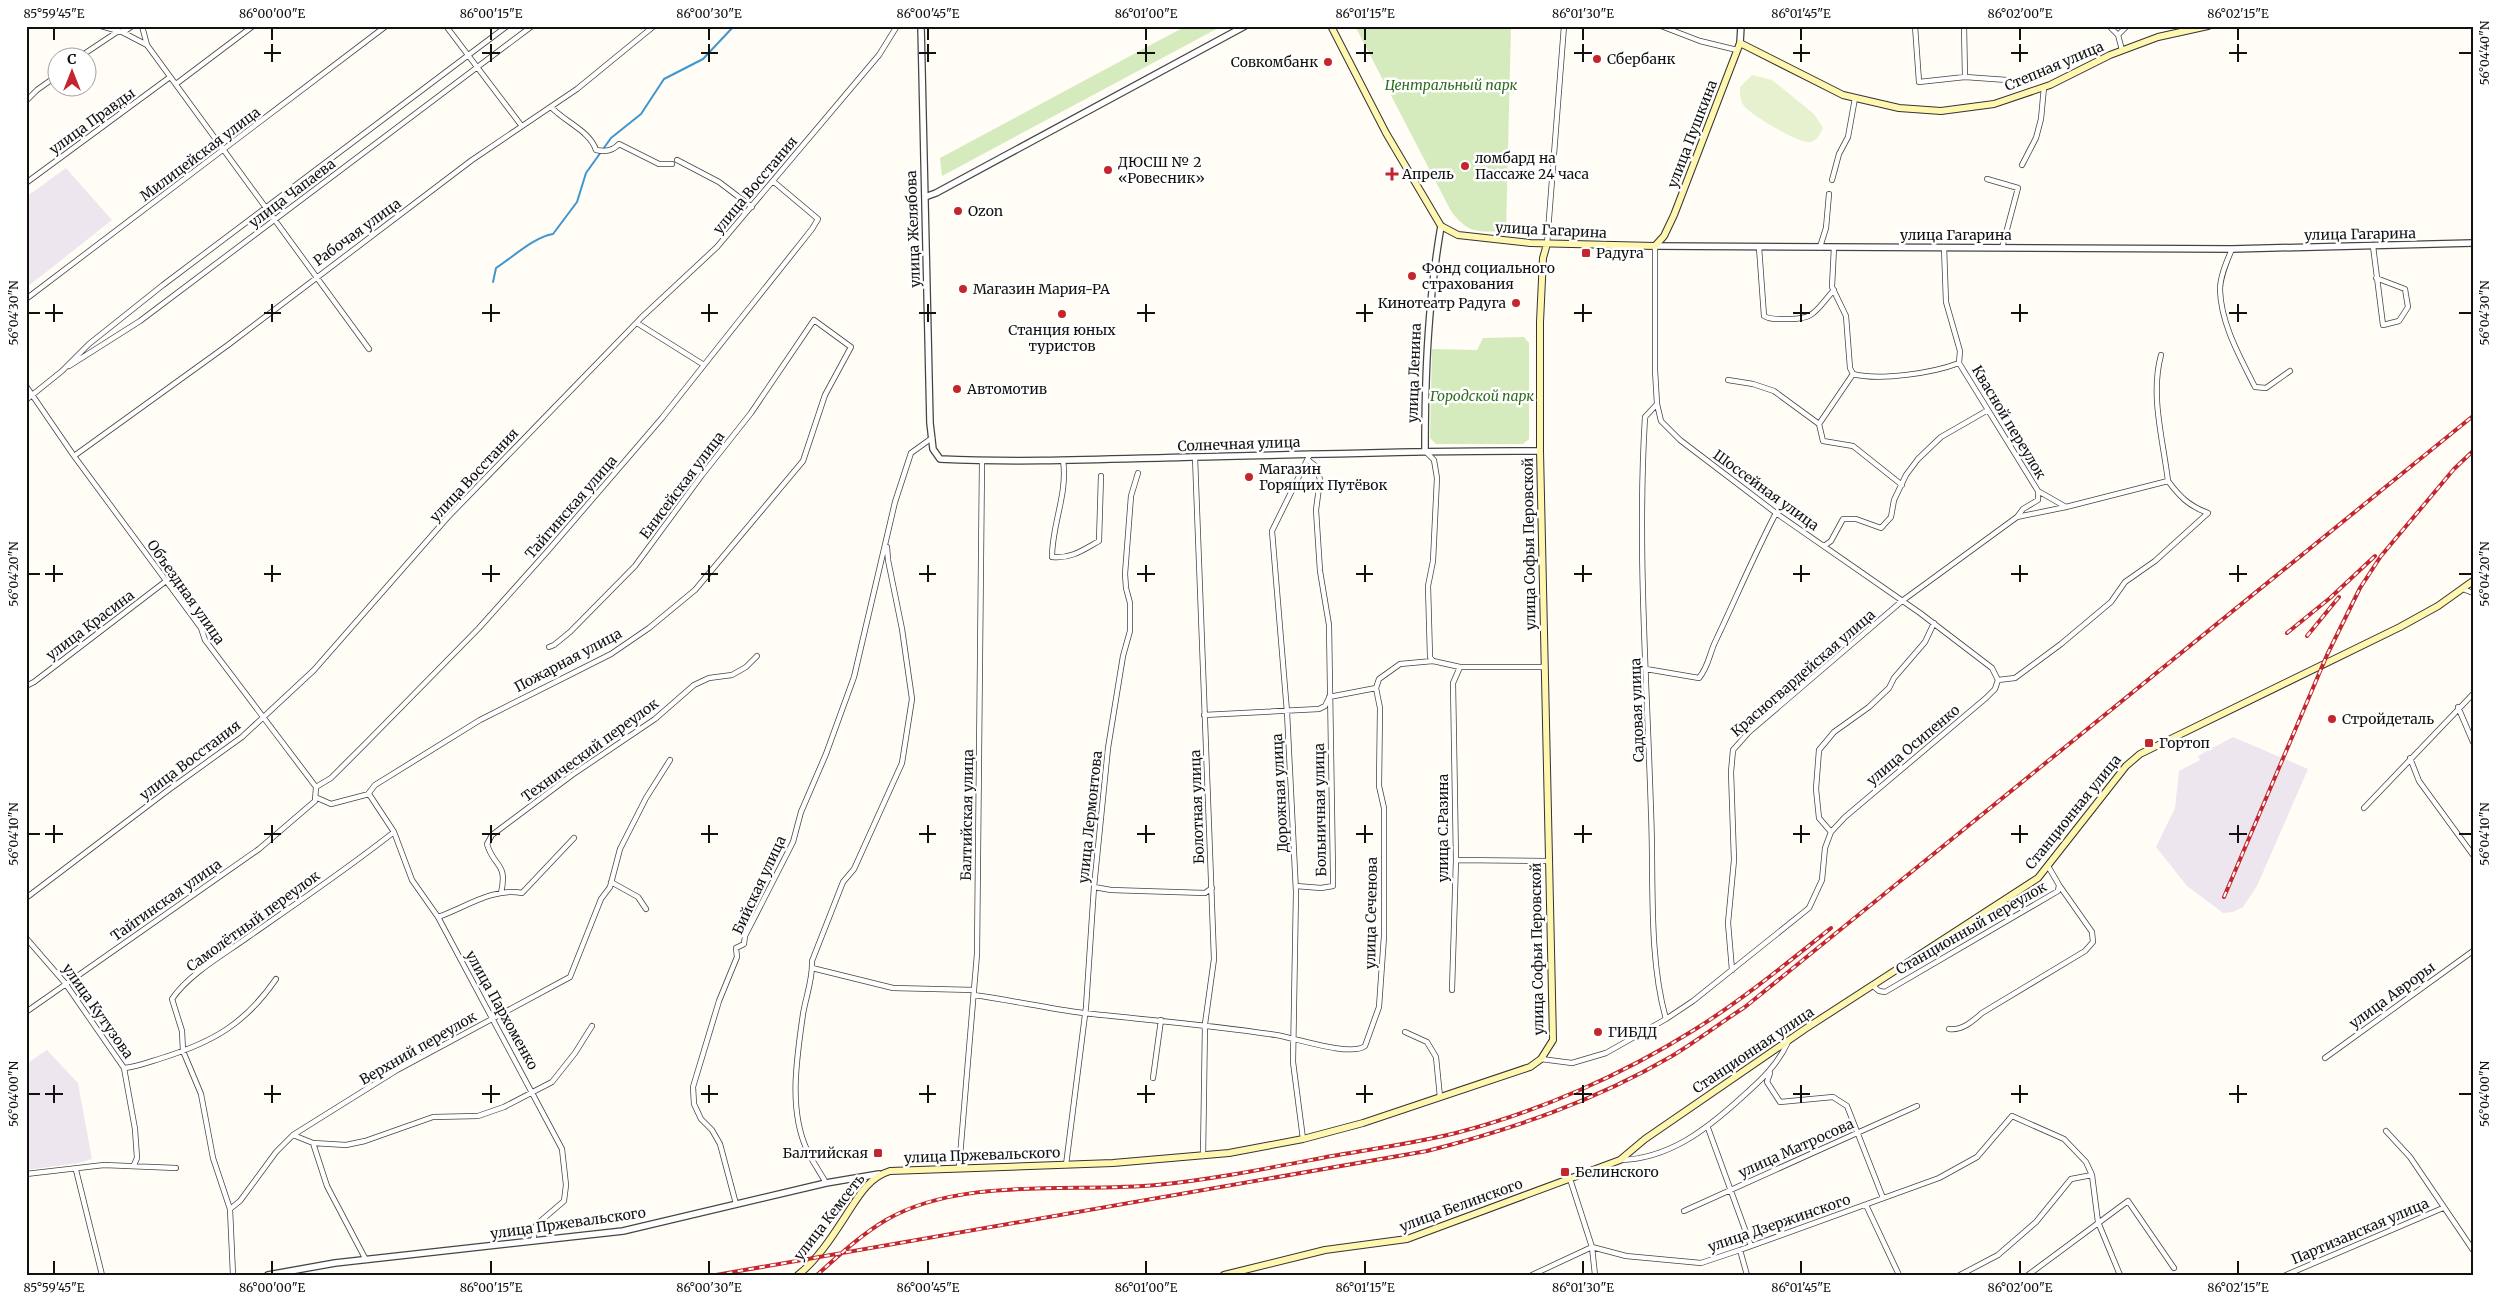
<svg xmlns="http://www.w3.org/2000/svg" width="2499" height="1301" viewBox="0 0 2499 1301" font-family="Merriweather,serif">
  <rect width="100%" height="100%" fill="#fffdf5"/>
  <path fill="#eee6ef" d="M66 168 112 220 26 288V197Z
    M2233 737 2308 769 2257 886 2243 907 2233 912 2223 913 2187 886 2156 847 2175 808 2179 771 2200 760 2198 756Z
    M47 1050 78 1083 92 1159 78 1163 26 1170V1064Z"/>
  <path fill="#d5ebbd" d="M1186 26H1222L942 176 940 158Z
    M1355 26H1511L1506 232C1478 231 1469 235 1451 211Z
    M1524 337 1529 343V439L1523 444H1436L1430 438 1432 349 1477 350 1483 338Z"/>
  <path fill="#e6f2cf" d="M1752 75 1772 80 1814 114 1823 128C1820 134 1818 140 1811 142 1801 145 1751 115 1744 106 1740 100 1740 94 1740 87Z"/>
  <g fill="none" stroke-linecap="round" stroke-linejoin="round">
    <path stroke="#3f96cf" stroke-width="2" d="M493 282 496 268C513 257 534 237 553 234L577 202 586 173 611 138 641 114 664 79 703 59 734 26"/>
    <g stroke="#444" stroke-width="6">
      <path id="minor" d="M101 26 122 32 147 45
        M142 26 147 45 369 349
        M446 26 521 125
        M1661 26 1700 41 1737 50
        M1915 26 1919 82 1965 77
        M1964 26 1965 77 2007 80
        M2109 26 2118 35 2122 50
        M2118 35 2127 26
        M78 58 117 32 125 31 132 26
        M176 84 253 26
        M26 101 37 90 58 75
        M551 107C565 122 590 131 596 150 605 152 613 151 619 144L659 164H672
        M677 160 719 182 752 207
        M2022 165 2036 138 2041 119 2044 87
        M1987 179 2018 188 2002 248
        M1832 180 1839 154 1848 137 1855 98
        M26 183 170 77
        M1547 244 1564 26
        M1655 246V370L1657 404 1661 421 1680 440 1776 513 1920 613 1992 668 1998 680
        M2373 246 2383 325 2399 321 2408 307 2405 289 2376 278
        M1759 247 1764 316C1771 320 1778 319 1787 319 1815 320 1816 310 1834 290
        M1820 247 1826 228 1829 194
        M1834 247 1832 287 1846 316 1850 368 1853 374 1819 424 1823 441 1853 446 1902 485
        M1944 247 1946 302 1960 351 1959 363 2038 491V500L2023 509 2017 517 2066 507 2168 481C2180 497 2189 506 2208 513L2155 561 2125 582 2111 602 2061 644 2015 678 1998 680
        M2232 249C2227 261 2220 276 2220 290 2221 324 2240 357 2255 387L2266 388 2290 371
        M26 299 386 26
        M637 323 704 365
        M2161 355C2150 396 2163 439 2168 481
        M69 366 140 321 532 26
        M1853 374C1880 381 1933 373 1959 363
        M1728 380 1753 384 1774 391 1819 424
        M26 386 74 456 201 628 205 640 316 787 315 801 259 849 26 1012
        M26 400 62 371 89 344 163 285 507 26
        M1657 404 1645 417C1637 548 1647 681 1651 812 1654 877 1648 956 1666 1019
        M1425 451 1434 460 1437 478 1433 561 1428 586 1430 657 1433 661
        M74 456 228 345 472 160 577 89 654 26
        M1195 457 1214 959 1205 1024 1203 1156
        M1063 460C1068 494 1052 524 1052 557 1071 559 1083 550 1099 541L1101 476
        M2038 491 2066 507
        M1824 546 1831 541 1843 519H1856L1881 528 1891 517 1894 500 1906 475 1918 459 1941 437 1988 410
        M2463 589 2473 593
        M1646 669 1699 678C1709 666 1709 654 1716 640 1736 598 1754 555 1776 513
        M26 686 34 682 166 581
        M1329 697 1376 688 1379 679 1400 664 1433 661 1460 667H1545
        M2458 707 2473 742
        M1204 715 1319 709 1325 706 1329 698
        M2410 758 2419 781 2473 855
        M316 787 331 778 368 741 479 628 546 553 662 418 812 229 818 219 774 182
        M368 794 375 785 480 720 611 654 649 628 695 590 803 461 825 395 851 347 814 320 751 413 702 475 635 566 570 632 554 645 549 647
        M315 797 331 804 369 794 394 832 412 880 438 917 562 1149 566 1185 564 1201 536 1225 533 1241
        M2364 808 2473 694
        M1831 832 1819 818 1816 789 1819 750 1834 732 1869 707 1889 688 1894 678 1925 642 1934 623
        M1456 860 1548 861
        M611 882 638 897 646 909
        M1296 886 1321 888 1333 886V874L1329 625 1320 571 1316 510 1320 480 1317 467 1308 460
        M1094 887 1111 890 1205 893 1212 888
        M501 893C508 862 494 868 487 844L492 835 572 775 655 719 694 685 709 678 732 675 746 667 757 656
        M26 898 167 791 242 737 314 670 448 517 642 317 717 247 879 55 897 26
        M438 917C464 908 494 887 522 893L574 838
        M26 938 65 983 124 1068 135 1129 137 1158 134 1165
        M812 968 893 988 974 990
        M1732 970 1728 923 1734 860 1731 772 1733 750 1749 732 1902 601 2017 517
        M1872 985 1879 991 1885 992 2058 891 2059 885 2048 866
        M1452 990 1456 860 1453 683 1460 667
        M974 995C1010 1000 1046 1008 1083 1013 1148 1020 1211 1025 1276 1035 1295 1038 1351 1057 1365 1046L1379 1007 1384 936V808L1379 786 1380 708 1376 688
        M1949 1029C1962 1031 1973 1021 1982 1013L2085 951 2093 942 2092 932 2059 885
        M1405 1032 1427 1042 1436 1057 1440 1097
        M2325 1058 2473 951
        M1541 1059 1572 1063 1606 1053 1666 1019 1693 1001 1809 908 1822 880 1825 848 1831 832 1845 817 1986 698 1995 689 1998 680
        M124 1068C137 1067 149 1062 162 1058 213 1042 245 1024 276 979
        M1770 1073 1767 1082 1780 1102 1833 1097 1847 1106 1883 1198
        M1153 1078 1161 1020
        M1708 1128 1751 1246
        M2386 1131 2410 1157 2473 1250
        M293 1135 313 1143 346 1145 365 1141 433 1117 478 1116 504 1107 552 1082 575 1053 592 1026
        M1303 1139 1293 1062 1296 892 1287 712 1272 531 1310 454
        M313 1143 327 1186 366 1260
        M1620 1160C1669 1159 1707 1129 1741 1098 1760 1081 1777 1066 1788 1042
        M1066 1165 1086 1007 1094 887 1108 748 1123 656 1130 631V603L1126 588 1125 574 1131 496 1138 473
        M959 1168 977 954 982 461
        M76 1170 102 1275
        M26 1174 104 1165 176 1168
        M1570 1179 1592 1247 1595 1275
        M826 1183C820 1172 812 1161 807 1150 788 1109 797 1057 803 1014 806 996 813 979 812 961L843 882 854 869 902 763 912 699 902 629 888 560 887 547
        M736 1204 720 1144 712 1130 701 1119 694 1104 693 1087 719 1001 737 957 736 948 744 944 745 936 793 842 801 812 826 754 854 677 895 502 911 453 932 438
        M1866 1205 1899 1275
        M230 1209 213 1158 201 1094 183 1051 182 1031 172 999C189 974 223 955 248 937 297 903 347 869 394 832
        M1684 1211 1917 1106
        M1740 1250 1747 1275
        M233 1275 230 1209 240 1201 276 1152 293 1135 397 1070 570 977 601 899 610 887 620 849 646 798 670 760
        M1532 1275 1592 1247 1626 1256 1701 1263 1740 1250 1939 1178 1977 1157 2012 1116 2064 1139 2086 1162 2092 1175 2098 1222 2120 1275
        M1960 1275 1998 1255 2036 1222 2071 1179 2092 1175
        M2028 1275 2128 1201 2174 1268
        M2286 1275 2443 1208"/>
    </g>
    <g stroke="#444" stroke-width="8">
      <path id="tertiary" d="M921 26 930 423 933 449 940 459C1024 463 1109 459 1193 457 1308 455 1424 450 1540 451
        M1740 43 1741 26
        M925 197 936 193 1245 26
        M1655 246 2232 249 2473 243
        M1425 450C1425 372 1428 302 1441 226
        M268 1275 335 1263 623 1231 826 1183 879 1174"/>
    </g>
    <g stroke="#333" stroke-width="8">
      <path id="secondary" d="M1331 26 1386 133 1441 226 1458 235 1530 243 1655 246 1664 236 1674 215 1740 43 1843 95 1899 108 1941 111 1994 104 2050 85 2110 55 2158 37 2208 26
        M798 1275C817 1260 832 1237 845 1217 857 1199 867 1178 890 1171L1113 1163 1229 1153 1303 1139 1363 1123 1530 1067 1541 1059 1553 1040 1540 451V322L1543 258 1547 244
        M1224 1275 1325 1250 1407 1239 1620 1160 1645 1139 1805 1029 2038 878 2126 766 2140 754 2400 627 2438 606 2473 581"/>
    </g>
    <use href="#minor" stroke="#fff" stroke-width="4.5"/>
    <use href="#tertiary" stroke="#fff" stroke-width="5.5"/>
    <use href="#secondary" stroke="#fff6b0" stroke-width="6"/>
    <g stroke="#c4262e" stroke-width="4">
      <path id="rail" d="M2287 633 2330 598 2375 556
        M2307 636 2339 597
        M2224 897 2327 655 2360 588 2381 556 2454 469 2473 451
        M716 1275 1427 1151C1513 1129 1595 1101 1672 1056 1697 1041 1720 1023 1745 1007L2473 416
        M817 1275C838 1256 862 1234 886 1220 962 1176 1073 1193 1157 1185 1216 1179 1274 1167 1332 1156 1373 1149 1415 1143 1456 1133 1538 1112 1622 1075 1694 1030 1742 1000 1786 964 1831 928"/>
    </g>
    <use href="#rail" stroke="#fff" stroke-width="2" stroke-dasharray="5.5" stroke-linecap="butt"/>
  </g>
  <path fill="none" stroke="#111" stroke-width="2" d="M54 28V40M272 28V40M491 28V40M709 28V40M928 28V40M1146 28V40M1365 28V40M1583 28V40M1801 28V40M2020 28V40M2238 28V40M272 44V62M491 44V62M709 44V62M928 44V62M1146 44V62M1365 44V62M1583 44V62M1801 44V62M2020 44V62M2238 44V62M264 53H281M482 53H500M701 53H718M919 53H936M1137 53H1155M1356 53H1373M1574 53H1592M1793 53H1810M2011 53H2028M2229 53H2247M2459 53H2472M54 304V322M272 304V322M491 304V322M709 304V322M928 304V322M1146 304V322M1365 304V322M1583 304V322M1801 304V322M2020 304V322M2238 304V322M28 313H40M45 313H63M264 313H281M482 313H500M701 313H718M919 313H936M1137 313H1155M1356 313H1373M1574 313H1592M1793 313H1810M2011 313H2028M2229 313H2247M2459 313H2472M54 565V582M272 565V582M491 565V582M709 565V582M928 565V582M1146 565V582M1365 565V582M1583 565V582M1801 565V582M2020 565V582M2238 565V582M28 574H40M45 574H63M264 574H281M482 574H500M701 574H718M919 574H936M1137 574H1155M1356 574H1373M1574 574H1592M1793 574H1810M2011 574H2028M2229 574H2247M2459 574H2472M54 825V843M272 825V843M491 825V843M709 825V843M928 825V843M1146 825V843M1365 825V843M1583 825V843M1801 825V843M2020 825V843M2238 825V843M28 834H40M45 834H63M264 834H281M482 834H500M701 834H718M919 834H936M1137 834H1155M1356 834H1373M1574 834H1592M1793 834H1810M2011 834H2028M2229 834H2247M2459 834H2472M54 1085V1103M272 1085V1103M491 1085V1103M709 1085V1103M928 1085V1103M1146 1085V1103M1365 1085V1103M1583 1085V1103M1801 1085V1103M2020 1085V1103M2238 1085V1103M28 1094H40M45 1094H63M264 1094H281M482 1094H500M701 1094H718M919 1094H936M1137 1094H1155M1356 1094H1373M1574 1094H1592M1793 1094H1810M2011 1094H2028M2229 1094H2247M2459 1094H2472M54 1261V1274M272 1261V1274M491 1261V1274M709 1261V1274M928 1261V1274M1146 1261V1274M1365 1261V1274M1583 1261V1274M1801 1261V1274M2020 1261V1274M2238 1261V1274"/>
  <g fill="#c4262e" stroke="#fff" stroke-width="2">
    <circle cx="1597" cy="59" r="5"/>
    <circle cx="1328" cy="62" r="5"/>
    <circle cx="1465" cy="166" r="5"/>
    <circle cx="1108" cy="170" r="5"/>
    <path d="M1389.5 166.5h5v5h5v5h-5v5h-5v-5h-5v-5h5z"/>
    <circle cx="958" cy="211" r="5"/>
    <rect x="1581" y="248" width="10" height="10" rx="2.5"/>
    <circle cx="1412" cy="276" r="5"/>
    <circle cx="963" cy="289" r="5"/>
    <circle cx="1516" cy="303" r="5"/>
    <circle cx="1062" cy="314" r="5"/>
    <circle cx="957" cy="389" r="5"/>
    <circle cx="1249" cy="477" r="5"/>
    <circle cx="2332" cy="719" r="5"/>
    <rect x="2144" y="738" width="10" height="10" rx="2.5"/>
    <circle cx="1598" cy="1032" r="5"/>
    <rect x="873" y="1148" width="10" height="10" rx="2.5"/>
    <rect x="1560" y="1167" width="10" height="10" rx="2.5"/>
  </g>
  <g text-anchor="middle" dominant-baseline="central" stroke-width="5" stroke-linejoin="round" paint-order="stroke">
    <g font-size="14" fill="#111" stroke="#fff" text-anchor="start">
      <text x="1607" y="59">Сбербанк</text>
      <text x="1318" y="62" text-anchor="end">Совкомбанк</text>
      <text x="1475" y="158">ломбард на<tspan x="1475" dy="16">Пассаже 24 часа</tspan></text>
      <text x="1118" y="162">ДЮСШ № 2<tspan x="1118" dy="16">«Ровесник»</tspan></text>
      <text x="1402" y="174">Апрель</text>
      <text x="968" y="211">Ozon</text>
      <text x="1596" y="253">Радуга</text>
      <text x="1422" y="268">Фонд социального<tspan x="1422" dy="16">страхования</tspan></text>
      <text x="973" y="289">Магазин Мария-РА</text>
      <text x="1506" y="303" text-anchor="end">Кинотеатр Радуга</text>
      <text x="1062" y="330" text-anchor="middle">Станция юных<tspan x="1062" dy="16">туристов</tspan></text>
      <text x="967" y="389">Автомотив</text>
      <text x="1259" y="469">Магазин<tspan x="1259" dy="16">Горящих Путёвок</tspan></text>
      <text x="2342" y="719">Стройдеталь</text>
      <text x="2159" y="743">Гортоп</text>
      <text x="1608" y="1032">ГИБДД</text>
      <text x="868" y="1153" text-anchor="end">Балтийская</text>
      <text x="1575" y="1172">Белинского</text>
    </g>
    <g font-size="14" fill="#111" stroke="#fff">
      <text transform="translate(2054 66) rotate(-23)">Степная улица</text>
      <text transform="translate(92 121) rotate(-36)">улица Правды</text>
      <text transform="translate(1692 134) rotate(-69)">улица Пушкина</text>
      <text transform="translate(200 154) rotate(-37)">Милицейская улица</text>
      <text transform="translate(755 185) rotate(-50)">улица Восстания</text>
      <text transform="translate(292 193) rotate(-37)">улица Чапаева</text>
      <text transform="translate(913 229) rotate(-92)">улица Желябова</text>
      <text transform="translate(1551 230) rotate(3)">улица Гагарина</text>
      <text transform="translate(357 232) rotate(-36)">Рабочая улица</text>
      <text transform="translate(2360 234) rotate(-1)">улица Гагарина</text>
      <text x="1956" y="235">улица Гагарина</text>
      <text transform="translate(1414 373) rotate(-88)">улица Ленина</text>
      <text transform="translate(2009 422) rotate(59)">Квасной переулок</text>
      <text transform="translate(1239 444) rotate(-2)">Солнечная улица</text>
      <text transform="translate(474 475) rotate(-47)">улица Восстания</text>
      <text transform="translate(682 485) rotate(-53)">Енисейская улица</text>
      <text transform="translate(1766 490) rotate(36)">Шоссейная улица</text>
      <text transform="translate(571 507) rotate(-49)">Тайгинская улица</text>
      <text transform="translate(1529 544) rotate(-91)">улица Софьи Перовской</text>
      <text transform="translate(186 592) rotate(55)">Объездная улица</text>
      <text transform="translate(90 625) rotate(-37)">улица Красина</text>
      <text transform="translate(568 660) rotate(-28)">Пожарная улица</text>
      <text transform="translate(1803 673) rotate(-41)">Красногвардейская улица</text>
      <text transform="translate(1637 710) rotate(-92)">Садовая улица</text>
      <text transform="translate(1913 745) rotate(-40)">улица Осипенко</text>
      <text transform="translate(590 750) rotate(-36)">Технический переулок</text>
      <text transform="translate(190 760) rotate(-37)">улица Восстания</text>
      <text transform="translate(1280 793) rotate(-93)">Дорожная улица</text>
      <text transform="translate(1197 807) rotate(-92)">Болотная улица</text>
      <text transform="translate(1320 810) rotate(-91)">Больничная улица</text>
      <text transform="translate(2073 812) rotate(-51)">Станционная улица</text>
      <text transform="translate(967 815) rotate(-89)">Балтийская улица</text>
      <text transform="translate(1090 817) rotate(-84)">улица Лермонтова</text>
      <text transform="translate(1443 828) rotate(-90)">улица С.Разина</text>
      <text transform="translate(759 885) rotate(-65)">Бийская улица</text>
      <text transform="translate(166 900) rotate(-35)">Тайгинская улица</text>
      <text transform="translate(1371 913) rotate(-89)">улица Сеченова</text>
      <text transform="translate(253 921) rotate(-36)">Самолётный переулок</text>
      <text transform="translate(1971 928) rotate(-30)">Станционный переулок</text>
      <text transform="translate(1537 949) rotate(-91)">улица Софьи Перовской</text>
      <text transform="translate(2392 995) rotate(-36)">улица Авроры</text>
      <text transform="translate(502 1010) rotate(61)">улица Пархоменко</text>
      <text transform="translate(98 1011) rotate(55)">улица Кутузова</text>
      <text transform="translate(418 1048) rotate(-30)">Верхний переулок</text>
      <text transform="translate(1753 1050) rotate(-34)">Станционная улица</text>
      <text transform="translate(1796 1148) rotate(-24)">улица Матросова</text>
      <text transform="translate(982 1155) rotate(-2)">улица Пржевальского</text>
      <text transform="translate(1461 1205) rotate(-20)">улица Белинского</text>
      <text transform="translate(829 1217) rotate(-52)">улица Кемсеть</text>
      <text transform="translate(568 1223) rotate(-8)">улица Пржевальского</text>
      <text transform="translate(1779 1223) rotate(-19)">улица Дзержинского</text>
      <text transform="translate(2360 1231) rotate(-23)">Партизанская улица</text>
    </g>
    <g font-size="14" font-style="italic" fill="#2f6b1f" stroke="#fff">
      <text x="1451" y="85">Центральный парк</text>
      <text x="1482" y="396">Городской парк</text>
    </g>
  </g>
  <rect width="2499" height="1301" fill="none" stroke="#ffffff" stroke-width="55"/>
  <g transform="translate(72 72)"><circle r="24" fill="#ffffff" stroke="#a0a0a0"/>
  <path d="M0-4L9 19L0 12L-9 19Z" fill="#c4262e"/>
  <text y="-8" font-size="14" font-weight="bold" text-anchor="middle" fill="#111111">С</text>
  </g>
  <rect x="28" y="28" width="2444" height="1246" fill="none" stroke="#111" stroke-width="2"/>
  <g font-size="12" text-anchor="middle" fill="#111">
    <text x="54" y="18">85°59'45"E</text>
    <text x="272" y="18">86°00'00"E</text>
    <text x="491" y="18">86°00'15"E</text>
    <text x="709" y="18">86°00'30"E</text>
    <text x="928" y="18">86°00'45"E</text>
    <text x="1146" y="18">86°01'00"E</text>
    <text x="1365" y="18">86°01'15"E</text>
    <text x="1583" y="18">86°01'30"E</text>
    <text x="1801" y="18">86°01'45"E</text>
    <text x="2020" y="18">86°02'00"E</text>
    <text x="2238" y="18">86°02'15"E</text>
    <text transform="translate(2485 53) rotate(-90)" y="4">56°04'40"N</text>
    <text transform="translate(14 313) rotate(-90)" y="4">56°04'30"N</text>
    <text transform="translate(2485 313) rotate(-90)" y="4">56°04'30"N</text>
    <text transform="translate(14 574) rotate(-90)" y="4">56°04'20"N</text>
    <text transform="translate(2485 574) rotate(-90)" y="4">56°04'20"N</text>
    <text transform="translate(14 834) rotate(-90)" y="4">56°04'10"N</text>
    <text transform="translate(2485 834) rotate(-90)" y="4">56°04'10"N</text>
    <text transform="translate(14 1094) rotate(-90)" y="4">56°04'00"N</text>
    <text transform="translate(2485 1094) rotate(-90)" y="4">56°04'00"N</text>
    <text x="54" y="1292">85°59'45"E</text>
    <text x="272" y="1292">86°00'00"E</text>
    <text x="491" y="1292">86°00'15"E</text>
    <text x="709" y="1292">86°00'30"E</text>
    <text x="928" y="1292">86°00'45"E</text>
    <text x="1146" y="1292">86°01'00"E</text>
    <text x="1365" y="1292">86°01'15"E</text>
    <text x="1583" y="1292">86°01'30"E</text>
    <text x="1801" y="1292">86°01'45"E</text>
    <text x="2020" y="1292">86°02'00"E</text>
    <text x="2238" y="1292">86°02'15"E</text>
  </g>
</svg>
